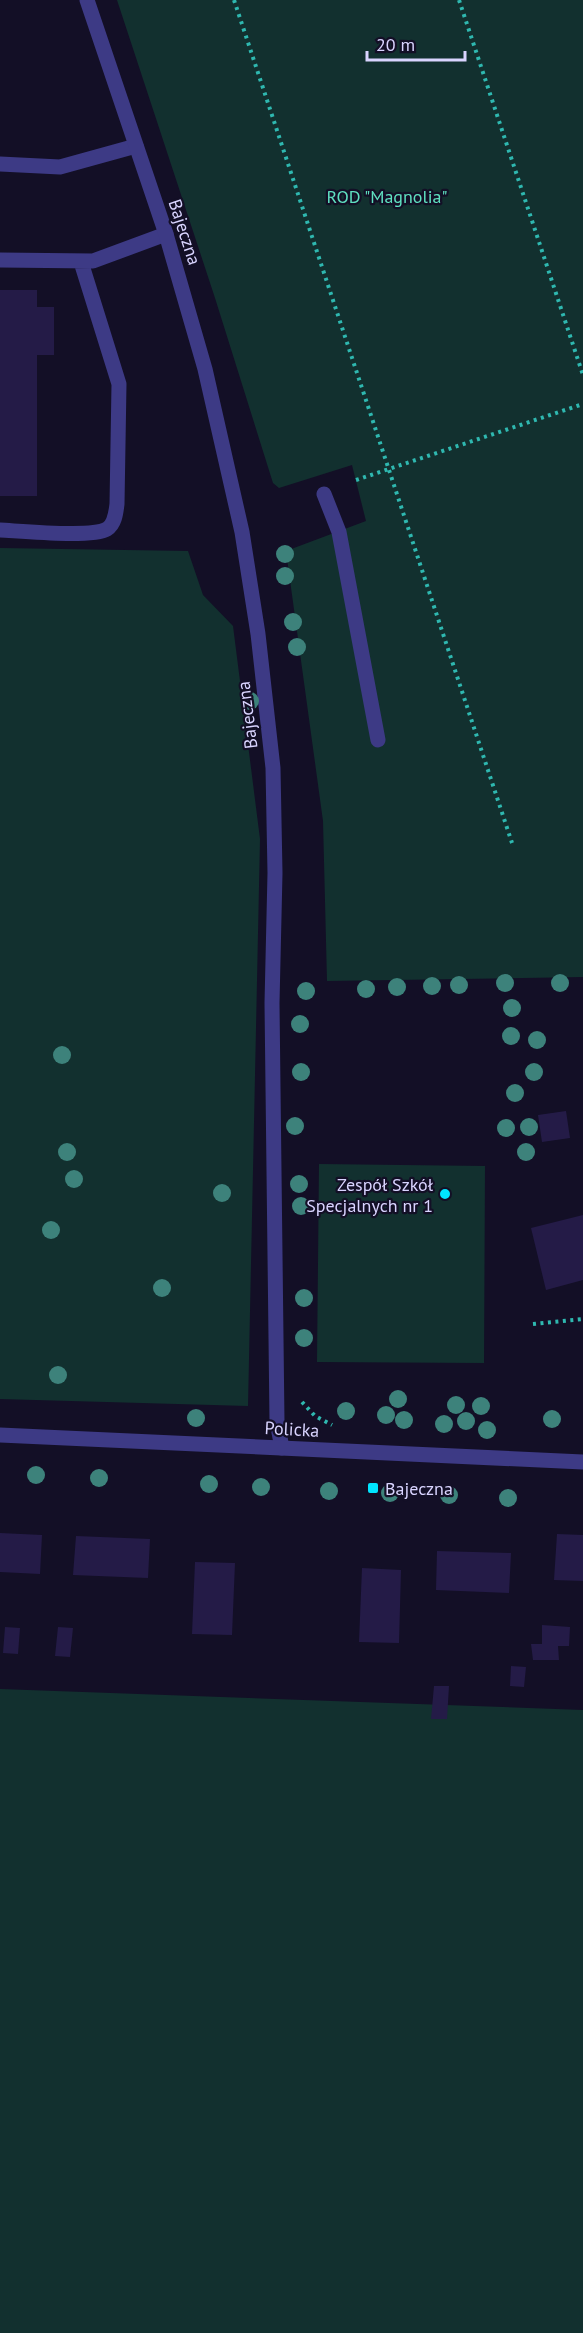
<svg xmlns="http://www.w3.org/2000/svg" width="583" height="2333" viewBox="0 0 583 2333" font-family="'PT Sans',sans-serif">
  <rect width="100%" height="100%" fill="#130f26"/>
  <path fill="#12302f" d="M117 0H583V977L327 981 323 821 286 551 366 521 352 465 279 488 273 483 215 298Z
    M0 548 188 551 203 595 233 626 260 839 248 1406 0 1399Z
    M319 1164 485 1166 484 1363 317 1362Z
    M0 1689 583 1710V2333H0Z"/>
  <path fill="#241b47" d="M0 290H37V307H54V355H37V496H0Z
    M566 1111 570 1138 542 1142 538 1115Z
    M583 1215V1280L546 1290 531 1228Z
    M0 1533 42 1535 40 1574 0 1572Z
    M557 1534 583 1535V1581L554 1580Z
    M76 1536 150 1539 148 1578 73 1575Z
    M437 1551 511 1553 509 1593 436 1590Z
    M195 1562 235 1563 232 1635 192 1634Z
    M362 1568 401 1570 399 1643 359 1642Z
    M542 1625 570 1627 569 1646H558L559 1660H533L531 1644H542Z
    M5 1627 20 1628 18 1654 3 1653Z
    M58 1627 73 1628 70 1657 55 1656Z
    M511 1666 526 1667 524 1687 510 1686Z
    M434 1686H449L447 1719H431Z"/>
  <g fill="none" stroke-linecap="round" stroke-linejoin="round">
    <path stroke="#2fb8b0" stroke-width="4" stroke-dasharray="3 4.5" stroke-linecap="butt" d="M234 0 512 843
      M459 0 583 375
      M356 480 583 404
      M533 1324 583 1319
      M302 1402 315 1416 332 1425"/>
    <path stroke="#3d3a85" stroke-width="15" d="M0 164 60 167 136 146
      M0 260 93 261 166 234
      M324 494 339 532 378 740
      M0 530C20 531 92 538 107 529 115 524 116 512 117 504L119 384 81 262"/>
    <path stroke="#3d3a85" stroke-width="15" d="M87 0 166 234 205 369 242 532 258 634 273 768 275 873 272 1003 277 1422 282 1448"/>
    <path stroke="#3d3a85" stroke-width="15" d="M0 1435 583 1462"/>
  </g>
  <g fill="#3d827b">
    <circle cx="285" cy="554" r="9"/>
    <circle cx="285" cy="576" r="9"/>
    <circle cx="293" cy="622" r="9"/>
    <circle cx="297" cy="647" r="9"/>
    <circle cx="250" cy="701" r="9"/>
    <circle cx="505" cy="983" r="9"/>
    <circle cx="560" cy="983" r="9"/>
    <circle cx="459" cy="985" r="9"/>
    <circle cx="432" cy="986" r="9"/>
    <circle cx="397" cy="987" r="9"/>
    <circle cx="366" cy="989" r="9"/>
    <circle cx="306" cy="991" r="9"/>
    <circle cx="512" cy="1008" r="9"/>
    <circle cx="300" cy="1024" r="9"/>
    <circle cx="511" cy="1036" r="9"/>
    <circle cx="537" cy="1040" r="9"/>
    <circle cx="62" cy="1055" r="9"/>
    <circle cx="301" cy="1072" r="9"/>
    <circle cx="534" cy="1072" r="9"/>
    <circle cx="515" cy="1093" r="9"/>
    <circle cx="295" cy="1126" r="9"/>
    <circle cx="529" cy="1127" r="9"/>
    <circle cx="506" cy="1128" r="9"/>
    <circle cx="67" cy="1152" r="9"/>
    <circle cx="526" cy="1152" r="9"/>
    <circle cx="74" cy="1179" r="9"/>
    <circle cx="299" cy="1184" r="9"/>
    <circle cx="222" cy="1193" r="9"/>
    <circle cx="301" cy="1206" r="9"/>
    <circle cx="51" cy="1230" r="9"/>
    <circle cx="162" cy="1288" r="9"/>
    <circle cx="304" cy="1298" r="9"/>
    <circle cx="304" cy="1338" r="9"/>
    <circle cx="58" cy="1375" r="9"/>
    <circle cx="398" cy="1399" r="9"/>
    <circle cx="456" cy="1405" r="9"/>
    <circle cx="481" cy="1406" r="9"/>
    <circle cx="346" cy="1411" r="9"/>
    <circle cx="386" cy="1415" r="9"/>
    <circle cx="196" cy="1418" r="9"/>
    <circle cx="552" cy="1419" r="9"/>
    <circle cx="404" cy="1420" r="9"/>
    <circle cx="466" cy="1421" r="9"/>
    <circle cx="444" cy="1424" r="9"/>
    <circle cx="487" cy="1430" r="9"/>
    <circle cx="36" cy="1475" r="9"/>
    <circle cx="99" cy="1478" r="9"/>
    <circle cx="209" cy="1484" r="9"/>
    <circle cx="261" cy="1487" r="9"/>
    <circle cx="329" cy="1491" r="9"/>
    <circle cx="390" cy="1493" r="9"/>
    <circle cx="449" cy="1495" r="9"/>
    <circle cx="508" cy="1498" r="9"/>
  </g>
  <g fill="#00e5ff" stroke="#130f26" stroke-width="2">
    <circle cx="445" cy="1194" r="6"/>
    <rect x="367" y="1482" width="12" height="12" rx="3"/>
  </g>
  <g text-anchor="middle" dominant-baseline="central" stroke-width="4.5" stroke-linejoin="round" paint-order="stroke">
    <g font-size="18" fill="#5fe0c0" stroke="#130f26">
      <text x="387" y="196">ROD "Magnolia"</text>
    </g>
    <g font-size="18" fill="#d9d4ff" stroke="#130f26">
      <text transform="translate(185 232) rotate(72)">Bajeczna</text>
      <text transform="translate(247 715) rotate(-97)">Bajeczna</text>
      <text transform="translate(292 1429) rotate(3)">Policka</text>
    </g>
    <g font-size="18" fill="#d9d4ff" stroke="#130f26" text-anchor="end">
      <text x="433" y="1184">Zespół Szkół<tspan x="433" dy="21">Specjalnych nr 1</tspan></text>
      <text x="385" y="1488" text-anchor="start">Bajeczna</text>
    </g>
  </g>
  <path d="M367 51v9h98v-9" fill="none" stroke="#d9d4ff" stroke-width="3"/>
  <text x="376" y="51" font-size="18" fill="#d9d4ff" stroke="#130f26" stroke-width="4.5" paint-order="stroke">20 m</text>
</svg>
